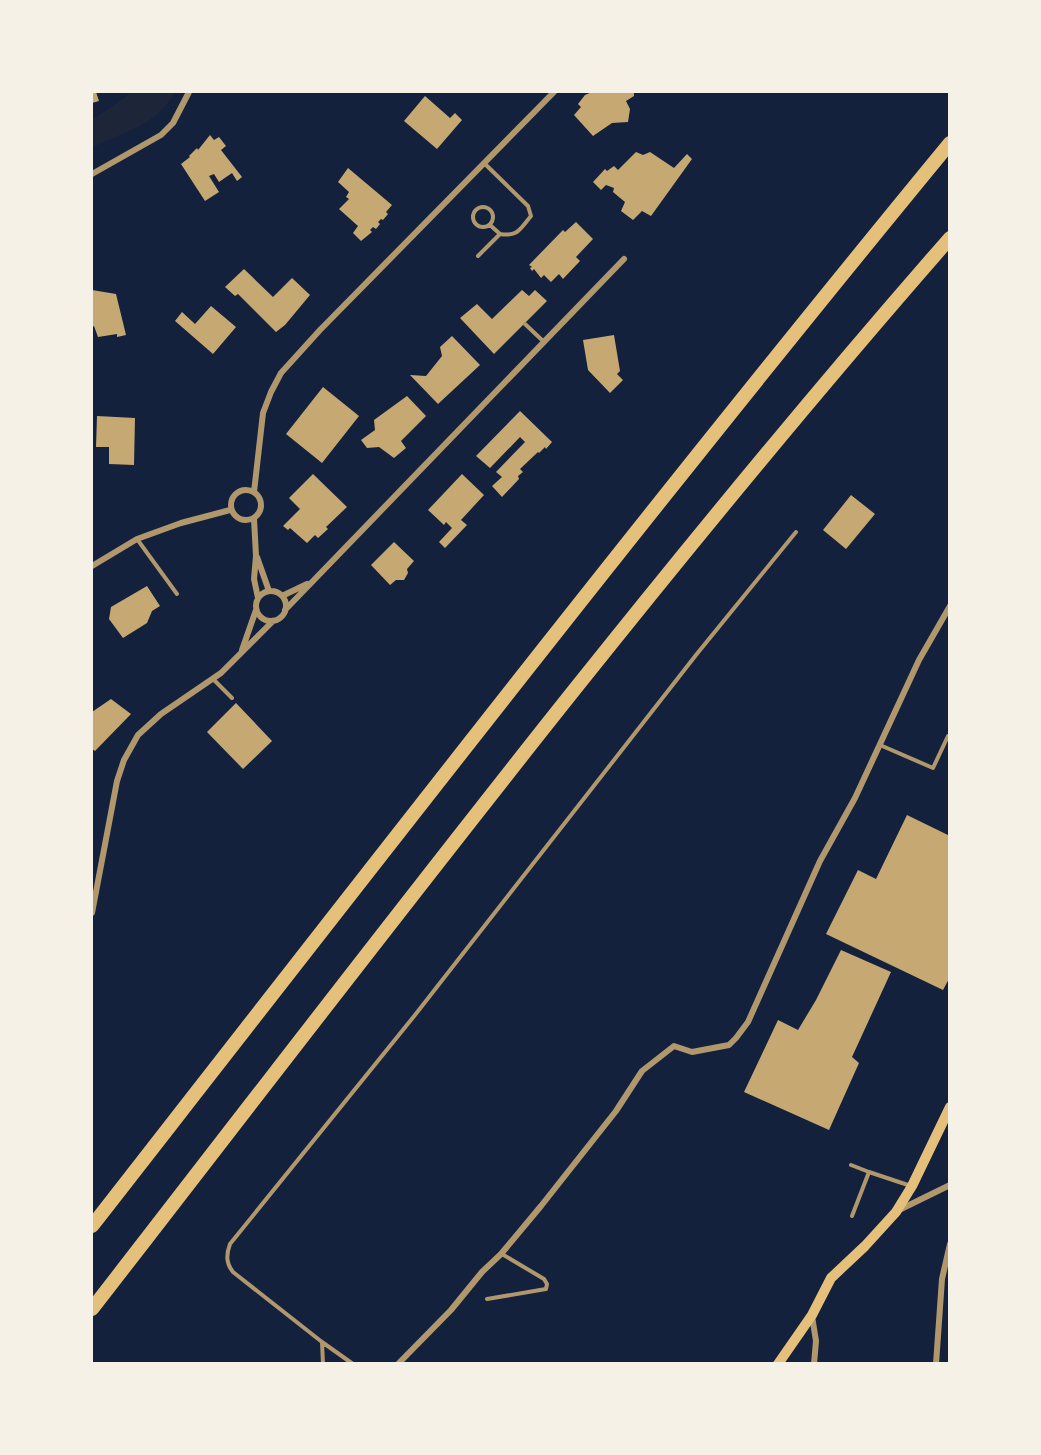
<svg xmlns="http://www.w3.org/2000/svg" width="1041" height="1455" viewBox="0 0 1041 1455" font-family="'Alegreya Sans',sans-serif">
  <rect width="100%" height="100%" fill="#14213d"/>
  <path fill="#1d2539" d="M129 92H174C160 125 121 132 92 148V120L126 97Z"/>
  <path fill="#c6a872" d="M92 92H96L99 101 92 103Z
    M592 92H634V96L626 101 630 109 628 122 612 123 593 136 574 115 581 107 578 104 585 95Z
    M425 96 450 118 455 113 462 120 437 149 404 121Z
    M210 135 214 140 219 137 226 146 221 150 242 177 237 181 232 173 219 182 214 174 209 176 219 192 205 201 181 164 190 157 189 156 197 148 198 150Z
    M636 152 643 155 650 152 674 168 687 154 692 159 651 216 642 211 633 220 621 211 625 202 613 192 614 188 606 185 601 190 593 182 605 169 607 171 614 166 618 170Z
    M348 168 392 205 386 212 388 214 383 220 381 219 378 222 380 224 376 229 373 227 370 230 372 232 361 241 353 233 358 226 339 209 349 199 346 197 349 192 338 182Z
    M576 222 593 239 576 257 580 261 563 279 559 274 551 282 544 275 541 278 534 269 532 271 530 268 532 267 529 265 563 230 565 232Z
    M244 269 273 297 292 278 310 295 285 325 276 332 238 294 235 296 225 287Z
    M92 290 116 294 126 335 117 337V334L98 337 94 326 92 327Z
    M522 290 529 296 535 290 547 301 494 354 460 318 477 304 492 319Z
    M211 306 236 327 213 354 175 321 182 312 195 324Z
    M614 335 620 371 617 374 623 380 610 393 588 370 583 340Z
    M452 336 480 365 438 404 410 375 426 376 442 356 440 347Z
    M323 387 359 416 322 463 286 434Z
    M407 396 426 416 401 441 406 448 394 458 379 447 367 448 361 440 375 430 374 420Z
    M520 411 552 442 546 449 545 447 539 453 538 452 520 469 523 472 518 476 519 479 502 497 492 486 502 477 496 472 525 442 520 437 490 468 476 456Z
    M97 416 135 418 134 465 109 464V447H96Z
    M313 474 347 507 326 527 328 529 318 538 315 535 307 543 290 528 288 530 283 526 300 509 289 498Z
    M462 474 484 495 461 520 467 525 445 548 439 542 452 528 446 522 444 525 428 510Z
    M851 495 875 514 846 549 823 530Z
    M394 542 414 561 407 569 408 573 404 580H396L390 585 371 565Z
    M147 586 160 606 152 611 147 623 123 638 109 619 111 607Z
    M111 699 131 714 95 751 92 749V712Z
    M236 703 272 741 243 769 207 732Z
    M907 815 950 836V977L943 990 826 934 858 870 876 879Z
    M841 950 891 972 852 1057 859 1063 829 1130 744 1092 778 1020 798 1030 816 1000Z"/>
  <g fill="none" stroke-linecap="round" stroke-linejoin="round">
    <path stroke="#b1986c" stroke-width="4" d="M473 217a10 10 0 1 1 20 0a10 10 0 1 1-20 0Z
      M490 225 500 234
      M478 256 500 234C518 237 520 229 531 216L528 206 484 163
      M525 324 543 341
      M137 539 177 594
      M213 679 232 698
      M880 745 933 768 948 736
      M851 1165 869 1172
      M852 1216 869 1172 911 1186
      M487 1299 546 1289 547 1284 544 1279 502 1254
      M322 1342 323 1364
      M353 1364 322 1342 233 1272C226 1263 226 1255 230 1244L415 1015 696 655 796 532"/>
    <path stroke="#b1986c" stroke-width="6" d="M92 174 161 135 173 123 189 92
      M231 505a15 15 0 1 1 30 0a15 15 0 1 1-30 0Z
      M254 492 263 413 271 392 281 373 320 330 554 92
      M254 519 256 556 254 579 258 598
      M257 557 269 591
      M92 566 137 539 181 523 230 510
      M256 606a15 15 0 1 1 30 0a15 15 0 1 1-30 0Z
      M282 596 307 584
      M285 610 624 259
      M242 650 256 610
      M92 913 117 781 124 760 138 735 161 714 221 673 273 621
      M899 1210 950 1185
      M812 1316 816 1341 814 1364
      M398 1364 451 1310 482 1272 501 1254 541 1206 616 1111 642 1071 674 1046 692 1052 729 1045 736 1038 748 1022 820 861 855 798 919 660 950 606
      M936 1364 942 1279 950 1244"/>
    <path stroke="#e5c07b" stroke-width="10" d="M778 1364 812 1315 831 1278 865 1246 896 1212 912 1186 950 1107"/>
    <path stroke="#e5c07b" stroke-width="14" d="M92 1226C375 863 657 499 950 143
      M92 1309C372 948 648 583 950 238"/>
  </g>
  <rect width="1041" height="1455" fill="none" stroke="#f6f1e7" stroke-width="186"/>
</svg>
